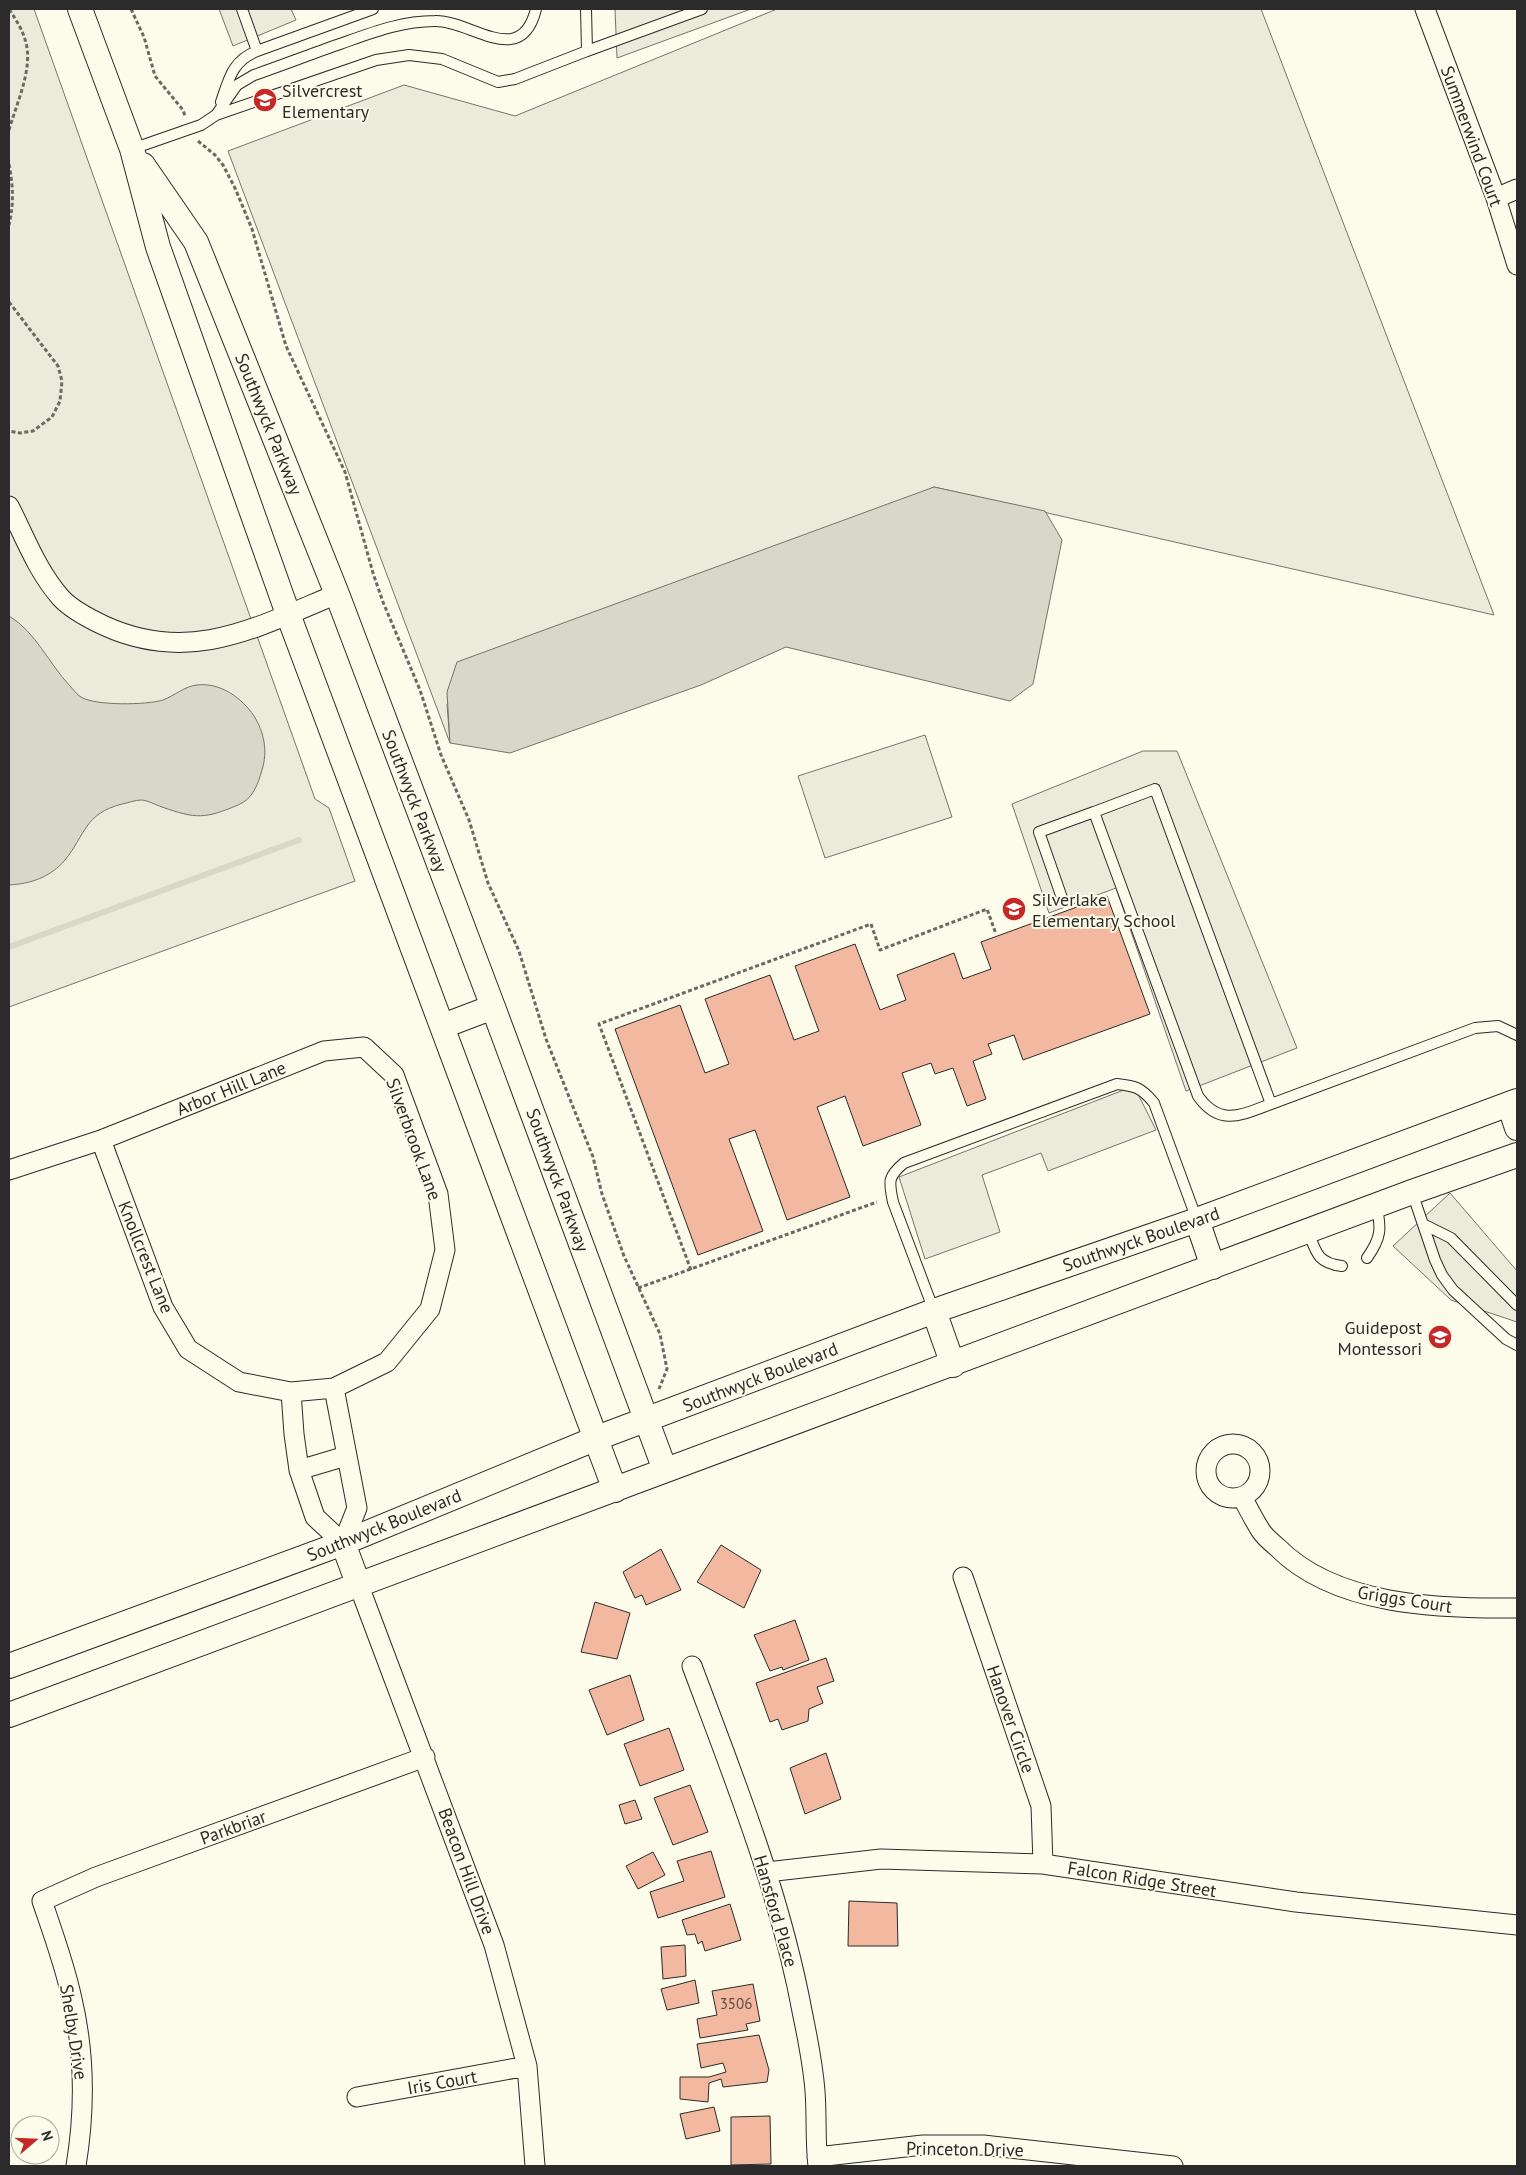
<svg xmlns="http://www.w3.org/2000/svg" width="1526" height="2175" viewBox="0 0 1526 2175" font-family="'PT Sans',sans-serif">
  <rect width="100%" height="100%" fill="#fdfbea"/>
  <path fill="#ecebdb" stroke="#74746e" d="M9 9H34L315 799 329 808 355 881 9 1007Z
    M777 9H1261L1494 615 934 487 447 704 450 743 228 151 404 85 515 116Z
    M925 735 952 817 825 858 798 776Z"/>
  <path fill="#eceadb" stroke="#74746e" d="M219 9H291L296 20 233 46Z
    M615 9H751L617 58Z
    M1143 751H1177L1297 1048 1186 1091 1116 888 1049 913 1012 804Z
    M1134 1086 1156 1130 1048 1171 1041 1153 982 1175 1000 1232 925 1259 899 1177Z
    M1450 1193 1517 1271V1322L1451 1300 1393 1246Z"/>
  <path fill="#d8d7c9" stroke="#74746e" d="M934 487 1045 511 1062 540 1033 684 1010 701 786 647 701 685 510 753 450 743 447 692 457 662Z
    M9 616C36 632 49 664 70 686 73 689 77 695 81 697 95 706 147 705 163 700 174 696 185 686 197 685 220 682 242 698 254 716 264 732 268 751 262 770 258 784 253 799 238 805 205 819 196 819 162 807 156 805 147 800 141 800 135 800 128 803 122 804 84 814 86 834 65 860 51 877 30 884 9 885Z"/>
  <g fill="none" stroke-linecap="round" stroke-linejoin="round">
    <path stroke="#d8d7c9" stroke-width="6" d="M9 947 299 840"/>
  </g>
  <path fill="#f2b8a0" stroke="#2b2b2b" d="M1107 896 1150 1014 1023 1060 1014 1035 988 1044 992 1054 973 1061 986 1099 967 1106 953 1068 935 1074 931 1063 902 1073 921 1125 863 1146 845 1096 817 1107 850 1197 787 1220 755 1130 729 1139 763 1231 698 1255 615 1029 680 1005 705 1073 729 1064 705 999 770 975 794 1040 819 1031 795 966 855 944 880 1010 906 1000 897 975 954 953 963 979 991 969 981 942Z
    M721 1545 761 1570 744 1608 697 1582Z
    M661 1549 681 1590 646 1605 642 1595 635 1598 623 1572Z
    M595 1602 630 1613 617 1659 581 1652Z
    M795 1620 809 1660 783 1670 782 1667 770 1671 754 1635Z
    M826 1658 834 1681 817 1687 823 1703 809 1709 808 1721 782 1730 778 1719 770 1722 756 1683Z
    M630 1675 644 1720 607 1735 589 1690Z
    M669 1728 684 1770 640 1786 624 1744Z
    M826 1753 841 1799 805 1814 790 1768Z
    M690 1785 708 1832 673 1845 654 1798Z
    M635 1800 642 1819 625 1824 619 1805Z
    M711 1851 725 1897 658 1918 650 1892 684 1881 677 1861Z
    M653 1852 665 1875 638 1889 626 1866Z
    M849 1901 897 1903 898 1946H848Z
    M730 1904 741 1940 705 1951 702 1941 698 1944 695 1934 687 1935 682 1920Z
    M685 1945 686 1976 663 1979 661 1947Z
    M695 1980 699 2003 667 2010 661 1989Z
    M753 1984 760 2021 746 2024 748 2030 700 2038 697 2019 717 2015 712 1991Z
    M759 2035 769 2070 767 2082 723 2087 721 2079 709 2083 708 2102 680 2099V2077H709L726 2072 723 2063 701 2068 697 2044Z
    M714 2107 720 2131 686 2139 680 2114Z
    M770 2116 771 2164 731 2165V2117Z"/>
  <g fill="none" stroke-linecap="round" stroke-linejoin="round">
    <g stroke="#2b2b2b" stroke-width="12">
      <path id="service" d="M242 9 257 51
        M587 51 702 9
        M221 102C229 79 232 61 257 51L373 9
        M216 115 237 85 254 75C283 65 311 54 340 44 371 33 401 21 435 21 471 20 521 70 536 9
        M132 149 201 125 216 115 376 60 409 55 442 59 498 82 515 79 587 51 586 9
        M1062 898 1039 832 1094 812
        M1271 1104 1155 789 1094 812 1198 1096C1220 1127 1241 1115 1271 1104L1475 1028 1498 1026 1517 1035
        M1412 1192 1435 1260 1442 1275 1453 1290 1506 1339 1517 1345
        M1423 1224 1451 1238 1517 1305
        M1308 1231C1316 1252 1317 1263 1342 1266
        M1367 1258C1381 1238 1382 1229 1376 1205
        M934 1311 893 1202C889 1182 887 1177 904 1163L1117 1084C1135 1086 1141 1087 1154 1103L1197 1220"/>
    </g>
    <g stroke="#2b2b2b" stroke-width="21">
      <path id="minor" d="M1425 9 1496 198 1517 265
        M1496 198 1517 189
        M9 506C25 537 37 571 61 598 72 610 90 619 105 626 191 665 257 627 337 594
        M9 1170 101 1140 324 1051 364 1047 394 1075 438 1194 445 1250 430 1309 387 1362 334 1388 291 1392 239 1382 188 1349 163 1307 101 1140
        M291 1392 294 1434 299 1470 315 1517 343 1543 357 1508 334 1388
        M1206 1471a27 27 0 1 1 54 0a27 27 0 1 1-54 0Z
        M299 1470 346 1456
        M1242 1497C1248 1508 1254 1520 1261 1531 1265 1537 1271 1542 1277 1547 1335 1606 1439 1609 1517 1608
        M963 1577 1041 1806 1043 1864
        M359 1586 494 1945 527 2066 535 2166
        M692 1666C735 1781 781 1895 803 2016 808 2040 813 2066 815 2091 817 2116 815 2141 818 2166
        M767 1872 881 1859 1043 1864 1296 1902 1517 1925
        M357 2097 527 2066
        M817 2157 923 2145H983L1173 2166
        M76 2166C85 2111 85 2054 72 1999 65 1966 53 1933 42 1901L96 1877 425 1757"/>
    </g>
    <g stroke="#2b2b2b" stroke-width="26">
      <path id="tertiary" d="M80 9 132 149 158 247 288 614 615 1490
        M143 165 196 242 337 594 493 1007 665 1470
        M443 1026 493 1007
        M1509 1104 1517 1128
        M1197 1220 1213 1267
        M934 1311 953 1365
        M343 1543 359 1586
        M9 1666 343 1543 597 1438 934 1311 1197 1220 1517 1101
        M9 1715 1412 1192 1517 1155"/>
    </g>
    <path stroke="#6a6964" stroke-width="3" stroke-dasharray="4 2.5" stroke-linecap="butt" d="M131 9 144 37 155 76 183 110 185 116
      M9 130C16 105 33 69 26 43 23 30 16 20 9 9
      M198 141 215 155 223 165 235 188 252 229 286 346 345 472 373 573 383 602 420 690 441 755 469 820 488 883 519 951 546 1039 593 1157 602 1194 624 1256 660 1334 667 1369 659 1389
      M9 164C13 185 14 204 9 225
      M9 302 58 366 62 381 60 401 52 417 33 431 20 433 9 431
      M691 1270 599 1024 871 924 880 950 987 909 996 934
      M638 1288 877 1202"/>
    <use href="#service" stroke="#fdfbea" stroke-width="10"/>
    <use href="#minor" stroke="#fdfbea" stroke-width="19"/>
    <use href="#tertiary" stroke="#fdfbea" stroke-width="24"/>
  </g>
  <defs>
    <g id="school-disc" transform="scale(1.25)"><circle r="9.5" fill="#c62828" stroke="#fdfbea"/><path d="M0-5L7-2L0 1L-7-2ZM-4 1L0 2.5L4 1V4Q0 6-4 4Z" fill="#fff"/></g>
  </defs>
  <g fill-rule="evenodd">
    <use href="#school-disc" x="265" y="100"/>
    <use href="#school-disc" x="1014" y="909"/>
    <use href="#school-disc" x="1440" y="1337"/>
  </g>
  <g text-anchor="middle" dominant-baseline="central" stroke-width="4" stroke-linejoin="round" paint-order="stroke">
    <g font-size="15" fill="#5d4e48">
      <text x="736" y="2003">3506</text>
    </g>
    <g font-size="18" fill="#2b2b2b" stroke="#fdfbea" text-anchor="start">
      <text x="282" y="90">Silvercrest<tspan x="282" dy="21">Elementary</tspan></text>
      <text x="1032" y="899">Silverlake<tspan x="1032" dy="21">Elementary School</tspan></text>
      <text x="1422" y="1327" text-anchor="end">Guidepost<tspan x="1422" dy="21">Montessori</tspan></text>
    </g>
    <g font-size="18" fill="#2b2b2b" stroke="#fdfbea">
      <text transform="translate(1472 136) rotate(70)">Summerwind Court</text>
      <text transform="translate(269 424) rotate(68)">Southwyck Parkway</text>
      <text transform="translate(415 801) rotate(69)">Southwyck Parkway</text>
      <text transform="translate(231 1088) rotate(-22)">Arbor Hill Lane</text>
      <text transform="translate(414 1139) rotate(70)">Silverbrook Lane</text>
      <text transform="translate(558 1180) rotate(70)">Southwyck Parkway</text>
      <text transform="translate(1141 1239) rotate(-19)">Southwyck Boulevard</text>
      <text transform="translate(146 1257) rotate(68)">Knollcrest Lane</text>
      <text transform="translate(760 1377) rotate(-21)">Southwyck Boulevard</text>
      <text transform="translate(384 1525) rotate(-22)">Southwyck Boulevard</text>
      <text transform="translate(1405 1599) rotate(9)">Griggs Court</text>
      <text transform="translate(1011 1719) rotate(71)">Hanover Circle</text>
      <text transform="translate(233 1827) rotate(-20)">Parkbriar</text>
      <text transform="translate(467 1871) rotate(70)">Beacon Hill Drive</text>
      <text transform="translate(1142 1879) rotate(9)">Falcon Ridge Street</text>
      <text transform="translate(776 1911) rotate(74)">Hansford Place</text>
      <text transform="translate(74 2032) rotate(81)">Shelby Drive</text>
      <text transform="translate(442 2082) rotate(-10)">Iris Court</text>
      <text transform="translate(965 2149) rotate(1)">Princeton Drive</text>
    </g>
  </g>
  <rect width="1526" height="2175" fill="none" stroke="#2b2b2b" stroke-width="20"/>
  <g transform="translate(35 2140) rotate(71)"><circle r="24" fill="#fdfbea" stroke="#a9a89e"/>
  <path d="M0-4L9 19L0 12L-9 19Z" fill="#c62828"/>
  <text y="-8" font-size="14" font-weight="bold" text-anchor="middle" fill="#2b2b2b">N</text>
  </g>
</svg>
